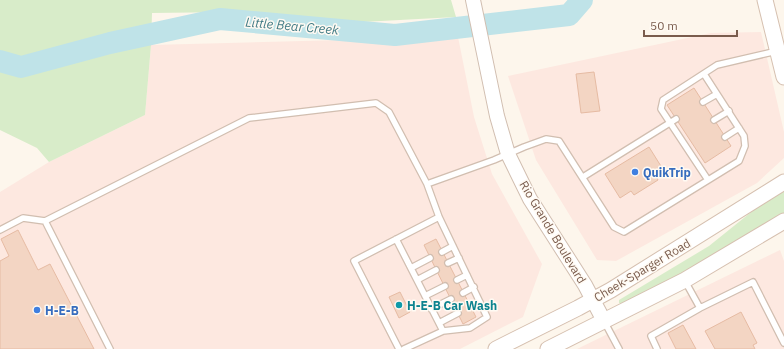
<svg xmlns="http://www.w3.org/2000/svg" width="784" height="349" viewBox="0 0 784 349" font-family="'IBM Plex Sans',sans-serif">
  <rect width="100%" height="100%" fill="#fdf6ec"/>
  <path fill="#fde8e0" d="M761 32 784 132V158L757 183 616 261 597 260 536 160 508 76 711 33Z
    M458 37 474 117 492 174 542 264 523 317 460 349H0V192L49 162 145 115 151 45Z
    M780 250 784 261V349H577Z"/>
  <path fill="#d8ecc9" d="M0 0H451L456 17 362 22 231 12 152 13 151 45 145 115 49 162 37 148 0 130Z
    M784 190V215L686 272 622 304 619 303V300L709 246 765 201Z"/>
  <g fill="none" stroke-linecap="round" stroke-linejoin="round">
    <path stroke="#bfe3e8" stroke-width="22" d="M0 61 21 67 110 43 220 19 395 35 569 15 582 0"/>
  </g>
  <path fill="#f3d5c3" stroke="#e6bba3" d="M594 72 600 111 581 113 576 74Z
    M694 88 731 146 705 163 667 105Z
    M649 147 664 171 656 176 658 180 634 195 631 191 620 198 605 174Z
    M18 230 38 270 50 264 94 349H0V261L9 256 1 239Z
    M436 239 476 317 463 324 424 245Z
    M400 292 410 312 399 318 389 297Z
    M741 312 757 343 753 345 755 349H715L705 331Z
    M683 325 696 349H676L668 333Z"/>
  <g fill="none" stroke-linecap="round" stroke-linejoin="round">
    <g stroke="#d1beb0" stroke-width="8">
      <path id="service" d="M703 102 717 94
        M714 120 729 111
        M725 137 739 128
        M583 177 676 119
        M708 180 661 109 663 100 717 65 777 51
        M427 184 494 160 524 147 546 139 559 141 614 227 624 232 739 161 745 146 744 136 704 74
        M0 230 23 218 45 221
        M396 239 443 331
        M442 252 453 246
        M448 263 459 258
        M411 268 430 258
        M417 280 436 270
        M457 280 467 275
        M685 281 700 308 753 282 784 343
        M463 293 474 287
        M425 296 445 286
        M470 307 480 302
        M431 309 451 299
        M604 321 619 349
        M439 323 458 313
        M110 349 45 221 249 118 376 103 389 112 427 184 439 217 487 317 470 328 443 331 404 349
        M399 349 354 261 439 217
        M657 349 651 336 700 308"/>
    </g>
    <g stroke="#d1beb0" stroke-width="16">
      <path id="tertiary" d="M473 0 497 116 508 154 530 199 585 285 604 321"/>
    </g>
    <g stroke="#d6c0b0" stroke-width="17">
      <path id="secondary" d="M765 0 784 77
        M496 349 578 308 611 290 784 182
        M548 349 685 280 784 221"/>
    </g>
    <use href="#service" stroke="#fff" stroke-width="5.5"/>
    <use href="#tertiary" stroke="#fff" stroke-width="14"/>
    <use href="#secondary" stroke="#fff" stroke-width="15"/>
  </g>
  <g fill="#3f7fe0" stroke="#fffaf3" stroke-width="1.5">
    <circle cx="635" cy="172" r="4"/>
    <circle cx="37" cy="310" r="4"/>
  </g>
  <circle fill="#0f9aa8" stroke="#fffaf3" stroke-width="1.5" cx="399" cy="305" r="4"/>
  <g text-anchor="middle" dominant-baseline="central" stroke-width="3" stroke-linejoin="round" paint-order="stroke">
    <g font-size="12" font-weight="bold" fill="#366cbe" stroke="#fffaf3" text-anchor="start">
      <text x="643" y="172">QuikTrip</text>
      <text x="45" y="310">H-E-B</text>
    </g>
    <g font-size="12" fill="#7a5c4d" stroke="#fffaf3">
      <text transform="translate(553 232) rotate(59)">Rio Grande Boulevard</text>
      <text transform="translate(642 270) rotate(-31)">Cheek-Sparger Road</text>
    </g>
    <g font-size="12" font-weight="bold" fill="#0d838f" stroke="#fffaf3" text-anchor="start">
      <text x="407" y="305">H-E-B Car Wash</text>
    </g>
    <g font-size="13" font-style="italic" fill="#437c86" stroke="#fffaf3">
      <text transform="translate(292 26) rotate(5)">Little Bear Creek</text>
    </g>
  </g>
  <path d="M644 30v6h93v-6" fill="none" stroke="#7a5c4d" stroke-width="2"/>
  <text x="650" y="30" font-size="12" fill="#7a5c4d" stroke="#fffaf3" stroke-width="3" paint-order="stroke">50 m</text>
</svg>
